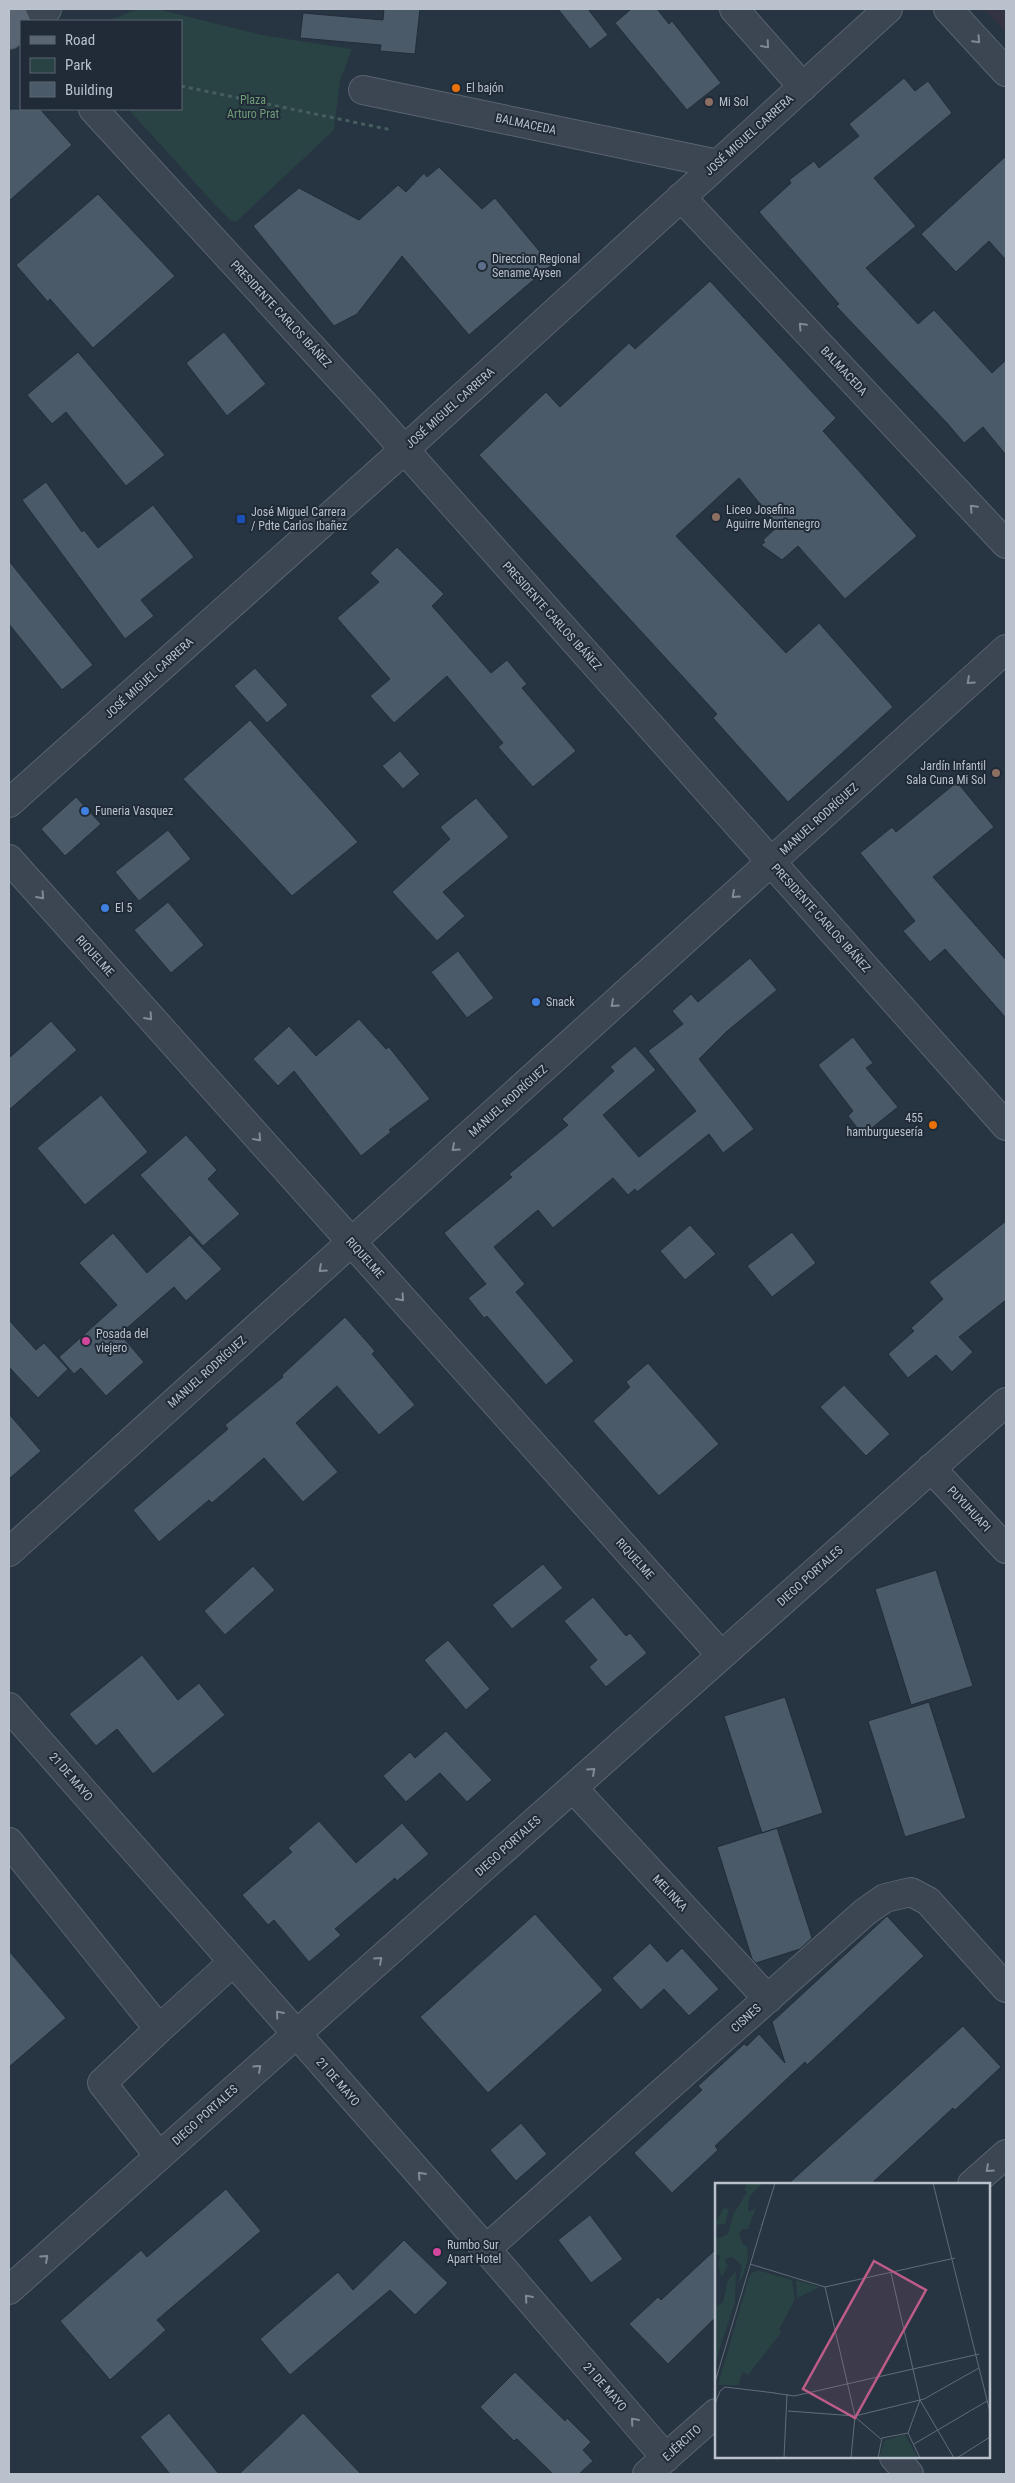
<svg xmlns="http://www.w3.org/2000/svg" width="1015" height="2483" viewBox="0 0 1015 2483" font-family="'Roboto Condensed',sans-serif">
  <rect width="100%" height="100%" fill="#273442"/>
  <path fill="#343343" d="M984 9H1006V32Z"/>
  <path fill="#294243" d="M138 9H157L262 35 352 49 340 81 334 130 236 222 231 221 217 207 128 109H181V21H107Z"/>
  <path fill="#4b5a68" stroke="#222d39" d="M384 9H420L415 54 380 51 381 45 300 38 303 13 383 20Z
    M558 9H588L608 35 590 49Z
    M631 9H657L669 24 672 21 721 83 687 110 615 23Z
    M904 78 915 91 928 81 952 113 874 178 916 226 866 268 918 324 934 310 992 373 1006 360V455L983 427 964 443 947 423 836 306 839 304 759 212 791 183 789 180 814 161 819 168 859 136 849 124Z
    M9 109H40L72 145 9 201Z
    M1006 156V260L989 241 956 272 921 234Z
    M439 167 482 209 495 198 551 265 469 335 402 256 357 314 334 326 253 226 299 188 359 220 398 185 406 192 424 173 427 177Z
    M98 194 175 276 93 348 50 299 48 302 16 265Z
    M710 281 836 418 823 431 917 536 845 599 798 546 782 560 761 545 765 542 763 540 778 526 739 478 676 536 786 653 819 623 893 707 788 802 713 718 717 714 479 455 546 392 560 407 629 343 635 349Z
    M224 332 266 384 227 416 186 363Z
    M78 352 165 455 126 486 66 412 52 424 27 395Z
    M46 482 82 532 84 530 98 548 153 505 194 557 141 600 154 616 125 639 22 500Z
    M397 547 444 594 432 606 491 673 507 660 527 684 522 688 576 751 533 787 498 747 503 743 447 676 394 723 370 696 390 679 337 618 379 582 370 573Z
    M9 561 93 665 62 690 9 624Z
    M255 668 288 705 267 723 234 686Z
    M250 720 358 842 292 896 183 779Z
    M400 751 420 774 403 789 382 766Z
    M957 782 994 827 933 877 1006 960V1018L945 949 930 962 903 931 915 921 860 853 892 827 896 832Z
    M76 797 101 824 65 856 41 829Z
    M476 798 509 837 443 892 465 916 437 941 392 892 450 839 440 827Z
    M168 830 191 859 139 901 115 872Z
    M168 902 204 945 171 973 134 930Z
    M458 951 494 998 467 1018 431 972Z
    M750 958 777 990 726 1032 699 1059 754 1129 723 1153 709 1134 637 1192 635 1189 628 1195 613 1178 553 1228 538 1210 494 1247 525 1284 516 1292 574 1361 546 1385 487 1316 484 1318 468 1298 486 1284 444 1233 512 1177 509 1174 568 1125 562 1119 614 1071 610 1067 635 1046 656 1070 603 1115 639 1157 696 1111 648 1051 683 1024 672 1011 691 994 698 1002Z
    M359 1019 386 1049 389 1047 430 1099 389 1130 391 1132 361 1156 294 1071 278 1086 253 1059 289 1026 316 1056Z
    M51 1021 77 1050 9 1110V1058Z
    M853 1037 873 1063 866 1068 898 1107 863 1135 848 1116 853 1111 818 1065Z
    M101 1095 148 1152 85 1205 37 1148Z
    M186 1135 217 1170 208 1179 240 1214 203 1246 140 1175Z
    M1006 1221V1300L959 1337 973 1352 952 1372 936 1355 908 1378 888 1354 914 1331 911 1328 943 1299 929 1282Z
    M690 1225 716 1254 685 1280 660 1251Z
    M792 1232 816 1263 772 1297 747 1266Z
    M113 1233 147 1273 190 1235 222 1269 186 1301 174 1287 120 1334 144 1362 106 1396 81 1368 74 1374 59 1357 117 1305 79 1263Z
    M345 1317 375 1351 372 1354 415 1405 379 1435 337 1386 296 1423 338 1472 303 1502 264 1458 212 1503 209 1500 159 1542 133 1510 228 1429 225 1425 283 1377 282 1375Z
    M9 1320 36 1350 44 1343 68 1369 38 1398 9 1367Z
    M648 1363 719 1444 659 1496 593 1421 630 1387 626 1382Z
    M844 1385 890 1434 866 1456 820 1407Z
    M9 1414 41 1451 9 1479Z
    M543 1564 563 1588 512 1629 492 1605Z
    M253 1566 275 1590 225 1635 204 1611Z
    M936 1570 973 1686 911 1705 875 1589Z
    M593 1597 626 1636 630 1633 647 1653 606 1687 589 1667 597 1660 564 1621Z
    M448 1640 490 1689 466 1710 424 1660Z
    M142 1655 178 1700 199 1683 225 1715 153 1774 117 1729 96 1746 69 1714Z
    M785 1697 823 1813 762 1833 724 1716Z
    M929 1702 966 1818 905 1837 868 1721Z
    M446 1731 492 1780 467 1802 440 1773 406 1802 383 1776 410 1752 415 1758Z
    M319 1821 356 1863 402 1823 429 1854 397 1881 395 1878 335 1929 341 1935 309 1962 274 1920 268 1925 242 1895 292 1852 288 1848Z
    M777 1828 812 1938 800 1949 756 1963 752 1959 717 1847Z
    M535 1914 603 1990 488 2093 420 2017Z
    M887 1916 924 1956 807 2065 805 2062 715 2146 718 2150 672 2193 634 2153 702 2090 698 2086 744 2044 747 2046 759 2034 785 2063 772 2022Z
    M650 1943 667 1962 682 1948 719 1989 689 2016 664 1989 641 2010 612 1978Z
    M9 1951 66 2018 9 2067Z
    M963 2026 1001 2067 955 2110 953 2108 871 2184H788Z
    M521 2123 547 2154 516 2181 490 2150Z
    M226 2189 261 2231 157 2320 166 2330 110 2380 60 2321 141 2250 147 2257Z
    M590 2215 623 2259 591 2283 558 2240Z
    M404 2240 448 2283 415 2315 390 2290 290 2375 260 2339 338 2272 353 2290Z
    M716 2249V2317L668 2364 629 2324 658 2297 661 2300Z
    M515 2372 565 2421 567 2418 591 2442 583 2450 593 2461 579 2474H553L517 2439 514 2441 480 2407Z
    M169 2413 219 2474H170L140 2437Z
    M303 2413 361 2474H239L272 2443Z"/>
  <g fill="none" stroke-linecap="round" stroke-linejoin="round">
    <g stroke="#59646f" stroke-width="30">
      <path id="minor" d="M734 9 803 87
        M948 9 1006 72
        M27 21 47 9
        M363 90 718 164
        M93 109 371 412 1006 1126
        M681 197 1006 544
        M9 803 404 450 888 9
        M9 859 721 1655
        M931 1468 1006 1549
        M9 1552 1006 649
        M9 1707 486 2249 666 2458
        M573 1788 768 1999
        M9 1842 159 2029 233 1962
        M159 2029 102 2083 159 2156
        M972 2184 1006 2154
        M486 2249 865 1912 885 1898 911 1892 928 1901 1006 1988
        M9 2290 1006 1402
        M894 2457 909 2474
        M647 2474 716 2413"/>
    </g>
    <g stroke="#454f5b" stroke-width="30">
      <path id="major" d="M9 35 18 27 10 9"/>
    </g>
    <path stroke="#475e60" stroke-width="3" stroke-dasharray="4 4" stroke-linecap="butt" d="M181 86 387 129 388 124"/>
    <use href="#minor" stroke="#3b4652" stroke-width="28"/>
    <use href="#major" stroke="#596572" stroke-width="28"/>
  </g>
  <defs><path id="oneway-chevron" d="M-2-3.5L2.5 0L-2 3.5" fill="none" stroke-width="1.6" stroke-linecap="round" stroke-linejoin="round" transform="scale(1.25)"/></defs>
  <g stroke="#808a95">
    <use href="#oneway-chevron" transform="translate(977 40) rotate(47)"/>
    <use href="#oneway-chevron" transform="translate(766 45) rotate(49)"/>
    <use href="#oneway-chevron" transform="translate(802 326) rotate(-133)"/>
    <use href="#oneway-chevron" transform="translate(973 508) rotate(-133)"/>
    <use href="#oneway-chevron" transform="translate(970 681) rotate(138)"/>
    <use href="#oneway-chevron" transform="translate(735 895) rotate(138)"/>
    <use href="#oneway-chevron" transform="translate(41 896) rotate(48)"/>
    <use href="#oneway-chevron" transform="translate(614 1004) rotate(138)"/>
    <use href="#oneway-chevron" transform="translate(149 1017) rotate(48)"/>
    <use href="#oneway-chevron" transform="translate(258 1138) rotate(48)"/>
    <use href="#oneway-chevron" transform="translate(455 1148) rotate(138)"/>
    <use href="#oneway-chevron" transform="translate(322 1269) rotate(138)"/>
    <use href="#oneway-chevron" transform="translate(401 1298) rotate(48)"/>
    <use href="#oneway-chevron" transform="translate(592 1771) rotate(-42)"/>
    <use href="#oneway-chevron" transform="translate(379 1960) rotate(-42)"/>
    <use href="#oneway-chevron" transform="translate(279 2014) rotate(-131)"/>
    <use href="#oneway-chevron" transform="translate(258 2068) rotate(-42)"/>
    <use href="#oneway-chevron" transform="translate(989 2169) rotate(138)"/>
    <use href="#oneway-chevron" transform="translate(421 2175) rotate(-132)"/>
    <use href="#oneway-chevron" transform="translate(45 2258) rotate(-42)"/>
    <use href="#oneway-chevron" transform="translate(528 2298) rotate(-131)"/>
    <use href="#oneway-chevron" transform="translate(634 2421) rotate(-131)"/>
  </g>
  <g fill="#e8710a" stroke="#202b37" stroke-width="2">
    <circle cx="456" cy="88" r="5"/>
    <circle cx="933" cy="1125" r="5"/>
  </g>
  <g fill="#8d6e63" stroke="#202b37" stroke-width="2">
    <circle cx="709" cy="102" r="5"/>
    <circle cx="716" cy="517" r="5"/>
    <circle cx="996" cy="773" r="5"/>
  </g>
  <circle fill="#5c6f8a" stroke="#202b37" stroke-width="2" cx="482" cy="266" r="5"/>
  <rect fill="#1a4fb4" stroke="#202b37" stroke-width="2" x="236" y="514" width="10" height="10" rx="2.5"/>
  <g fill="#3f7fe0" stroke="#202b37" stroke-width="2">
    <circle cx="85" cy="811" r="5"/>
    <circle cx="105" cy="908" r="5"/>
    <circle cx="536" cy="1002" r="5"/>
  </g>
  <g fill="#d1479c" stroke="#202b37" stroke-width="2">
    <circle cx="86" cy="1341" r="5"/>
    <circle cx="437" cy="2252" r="5"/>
  </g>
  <g text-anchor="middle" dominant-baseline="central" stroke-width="4" stroke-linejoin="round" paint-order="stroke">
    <g font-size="12" fill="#b8c1cc" stroke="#202b37" text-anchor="start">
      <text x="466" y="88">El bajón</text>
      <text x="719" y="102">Mi Sol</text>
      <text x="492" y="259">Direccion Regional<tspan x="492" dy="14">Sename Aysen</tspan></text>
      <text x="726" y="510">Liceo Josefina<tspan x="726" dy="14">Aguirre Montenegro</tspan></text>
      <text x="251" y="512">José Miguel Carrera<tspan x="251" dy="14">/ Pdte Carlos Ibañez</tspan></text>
      <text x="986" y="766" text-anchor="end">Jardín Infantil<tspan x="986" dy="14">Sala Cuna Mi Sol</tspan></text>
      <text x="95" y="811">Funeria Vasquez</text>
      <text x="115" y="908">El 5</text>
      <text x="546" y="1002">Snack</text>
      <text x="923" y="1118" text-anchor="end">455<tspan x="923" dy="14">hamburguesería</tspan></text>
      <text x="96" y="1334">Posada del<tspan x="96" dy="14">viejero</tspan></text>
      <text x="447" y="2245">Rumbo Sur<tspan x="447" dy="14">Apart Hotel</tspan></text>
    </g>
    <g font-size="12" fill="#709d77" stroke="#202b37">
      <text x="253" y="100">Plaza<tspan x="253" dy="14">Arturo Prat</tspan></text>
    </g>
    <g font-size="12" fill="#b8c1cc" stroke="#202b37">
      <text transform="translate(526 124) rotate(12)">BALMACEDA</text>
      <text transform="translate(749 135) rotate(-42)">JOSÉ MIGUEL CARRERA</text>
      <text transform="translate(281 314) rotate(47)">PRESIDENTE CARLOS IBÁÑEZ</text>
      <text transform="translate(844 371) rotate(47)">BALMACEDA</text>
      <text transform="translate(450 408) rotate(-42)">JOSÉ MIGUEL CARRERA</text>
      <text transform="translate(552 616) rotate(48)">PRESIDENTE CARLOS IBÁÑEZ</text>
      <text transform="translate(149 678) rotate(-42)">JOSÉ MIGUEL CARRERA</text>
      <text transform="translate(819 819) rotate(-42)">MANUEL RODRÍGUEZ</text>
      <text transform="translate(821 918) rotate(48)">PRESIDENTE CARLOS IBÁÑEZ</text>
      <text transform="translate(95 956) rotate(48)">RIQUELME</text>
      <text transform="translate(508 1101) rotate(-42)">MANUEL RODRÍGUEZ</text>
      <text transform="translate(365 1258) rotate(48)">RIQUELME</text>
      <text transform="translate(207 1372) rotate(-42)">MANUEL RODRÍGUEZ</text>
      <text transform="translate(969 1509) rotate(47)">PUYUHUAPI</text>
      <text transform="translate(635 1559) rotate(48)">RIQUELME</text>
      <text transform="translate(810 1576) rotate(-42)">DIEGO PORTALES</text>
      <text transform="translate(71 1777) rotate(49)">21 DE MAYO</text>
      <text transform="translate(508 1846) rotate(-42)">DIEGO PORTALES</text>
      <text transform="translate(670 1893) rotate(47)">MELINKA</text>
      <text transform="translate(746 2018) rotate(-42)">CISNES</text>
      <text transform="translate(338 2082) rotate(49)">21 DE MAYO</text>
      <text transform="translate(205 2115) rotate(-42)">DIEGO PORTALES</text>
      <text transform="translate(605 2387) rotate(49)">21 DE MAYO</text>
      <text transform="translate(682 2443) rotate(-42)">EJÉRCITO</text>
    </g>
  </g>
  <g transform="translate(715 2183)">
    <rect width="275" height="275" fill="#273442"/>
    <path d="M32 0H48L34 14 33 29 41 25 39 30 33 46H28L24 51 28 62 32 63 33 75 28 94 23 100 27 83 17 74 9 77 13 82 7 94 3 82 5 73 0 71V46L2 56 13 51 18 32 32 9 29 7ZM8 25 14 26 10 41 0 42ZM43 87 77 97 80 116 64 147 67 149 33 192 28 189 23 202H3L35 91ZM21 88 20 119 0 181V124L8 119 13 97ZM81 97 105 104 82 115ZM190 251 203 275H164L169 258Z" fill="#294243"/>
    <path fill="none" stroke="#616c79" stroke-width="1" d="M218 0 275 229M47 42 60 0M35 81 110 104 240 75M176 90 205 217 239 275M110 104 140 233M0 199 48 39M59 210 79 213 264 171M0 221 5 208 10 204 60 210M73 228 140 233M140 234 166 256M199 261 272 218M69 275 72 211M136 275 140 233 209 216 264 185M163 275 167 255 193 250M205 275 193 250 205 217M242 275 275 254"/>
    <path fill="#be5c88" fill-opacity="0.15" stroke="#be5c88" stroke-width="2.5" d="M159 78 211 107 140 235 88 206Z"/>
    <rect width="275" height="275" fill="none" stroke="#b8c1cc" stroke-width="2.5"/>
  </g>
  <rect width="1015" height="2483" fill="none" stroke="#b8c1cc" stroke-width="20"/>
  <rect x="20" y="20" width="162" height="90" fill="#202b37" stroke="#5d6773"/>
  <rect x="30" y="36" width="25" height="8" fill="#596572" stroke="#5d6773"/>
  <text x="65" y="45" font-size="15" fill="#b8c1cc">Road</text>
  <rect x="30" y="58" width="25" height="15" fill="#294243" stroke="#5d6773"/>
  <text x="65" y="70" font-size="15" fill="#b8c1cc">Park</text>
  <rect x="30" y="82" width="25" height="15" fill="#4b5a68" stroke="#5d6773"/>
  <text x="65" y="95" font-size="15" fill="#b8c1cc">Building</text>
</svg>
